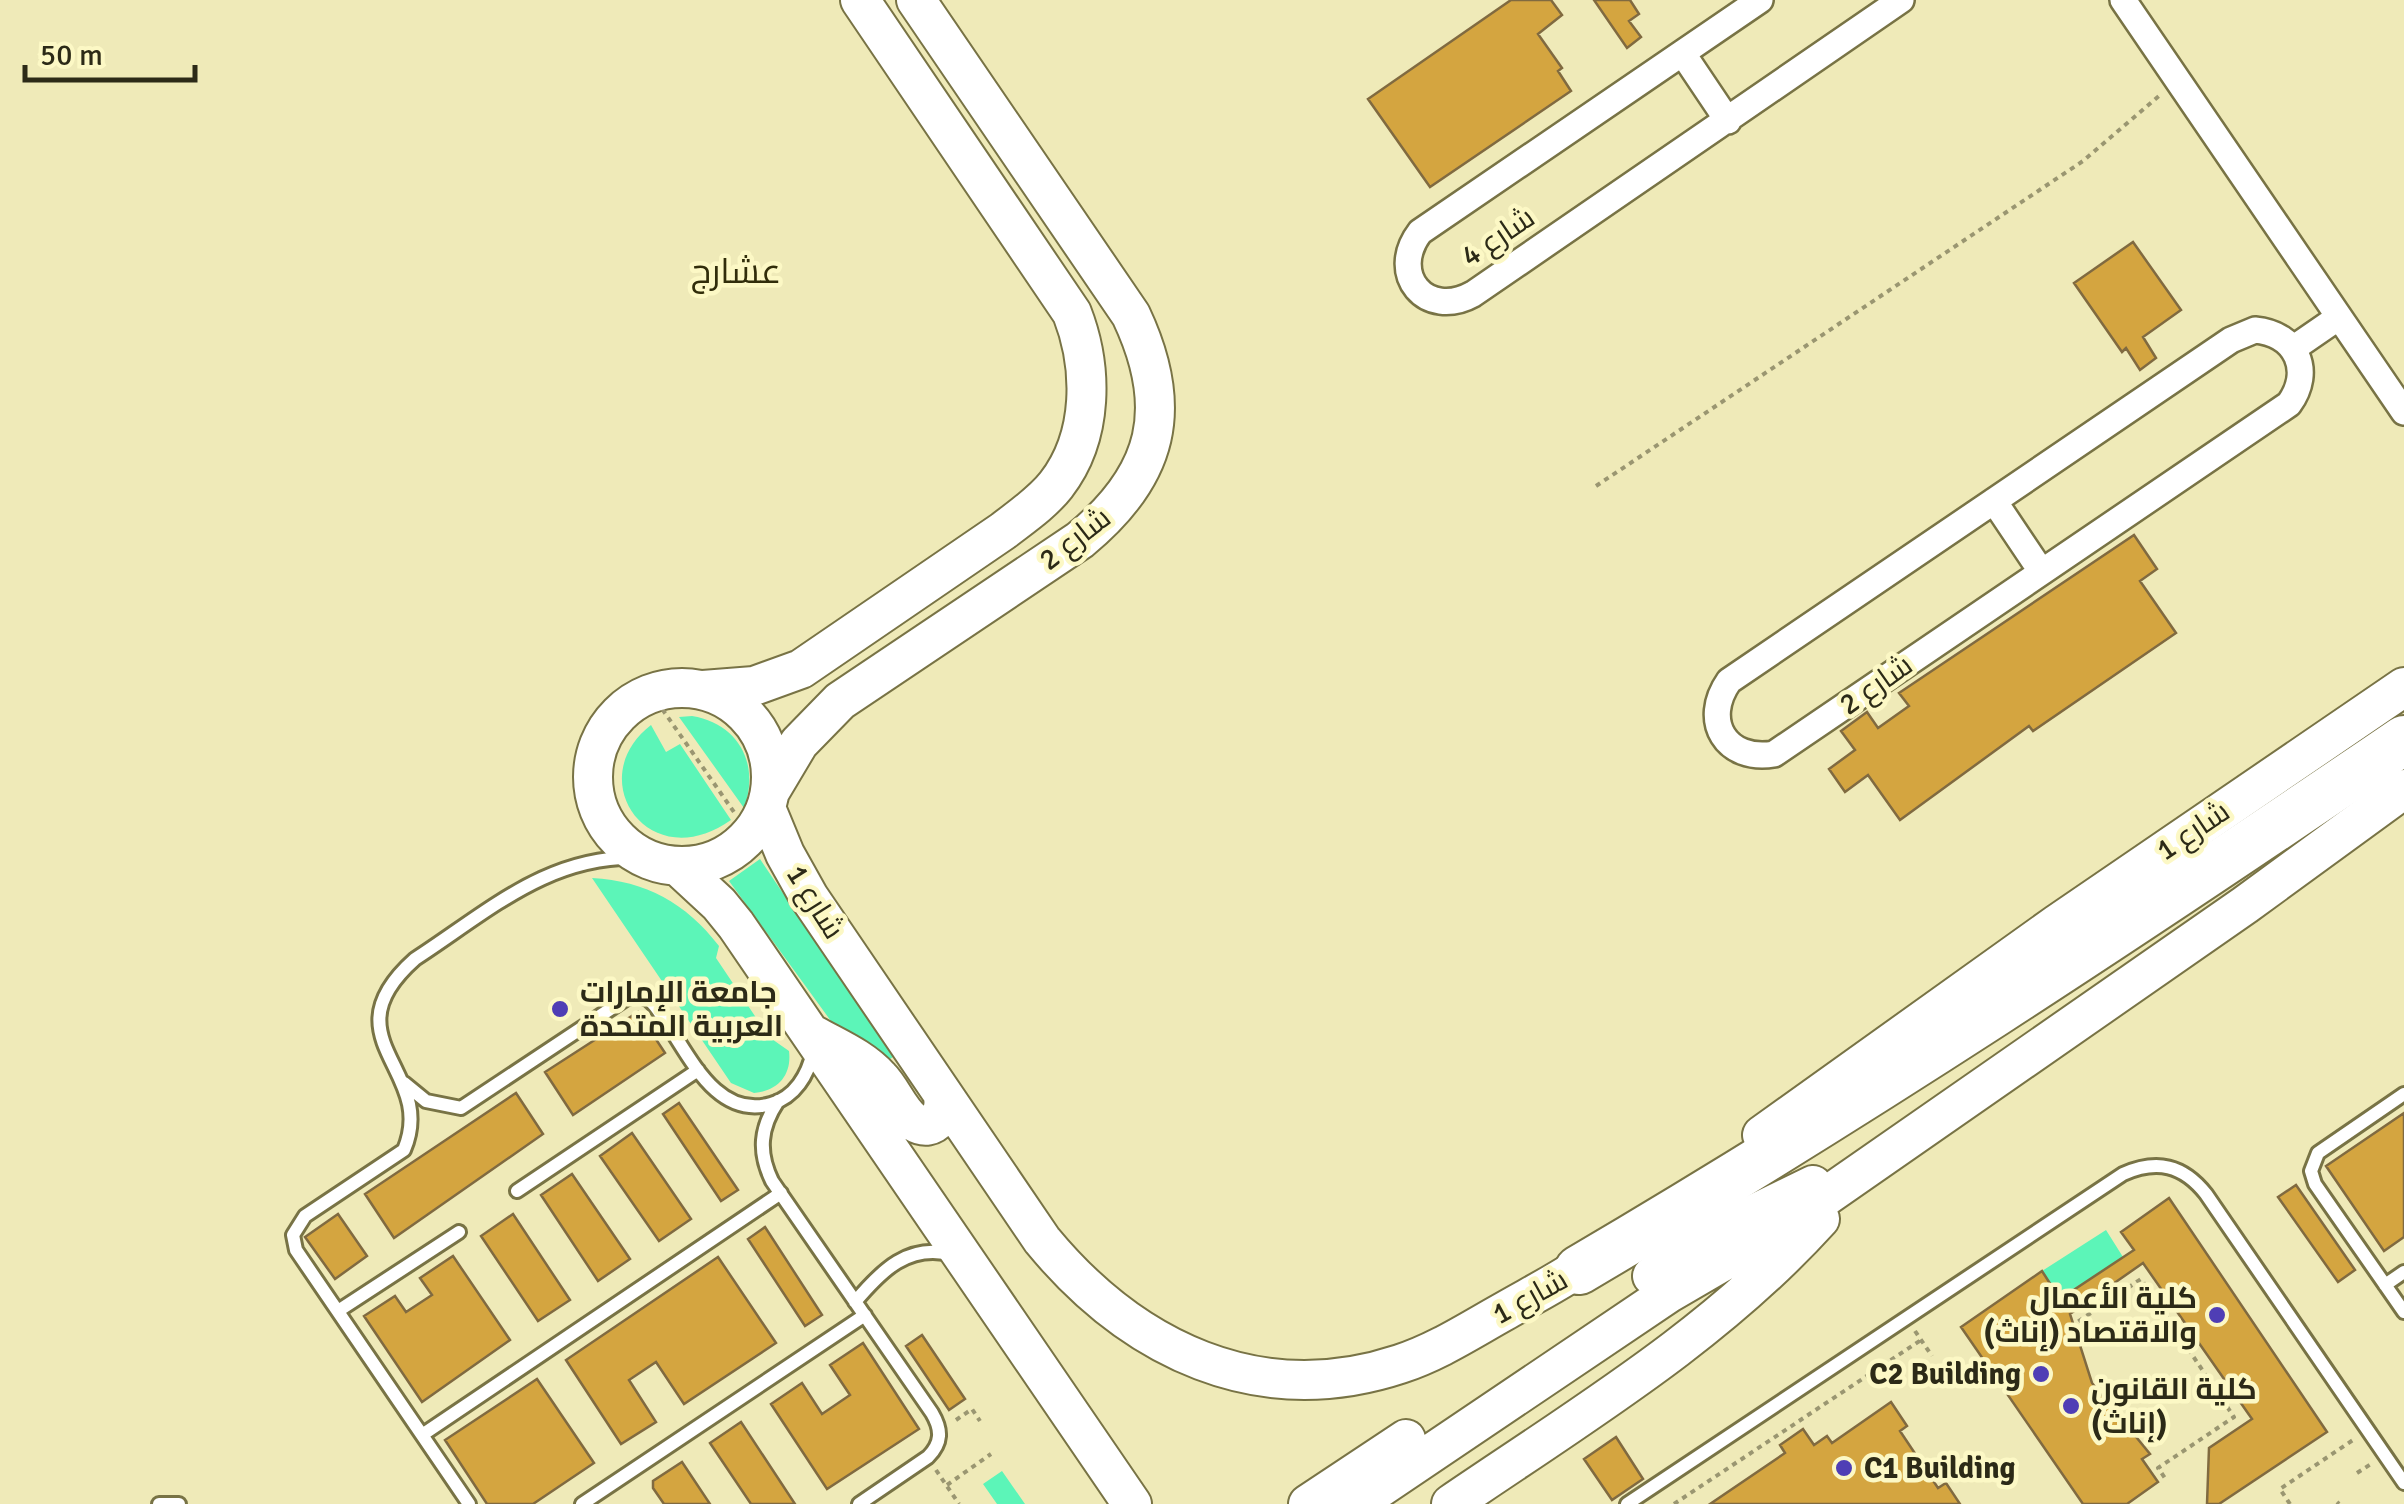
<svg xmlns="http://www.w3.org/2000/svg" width="2404" height="1504" viewBox="0 0 2404 1504" font-family="Signika,Cairo,sans-serif">
  <rect width="100%" height="100%" fill="#efeab8"/>
  <path fill="#5cf5b8" d="M692 716C739 724 760 764 744 808L679 717Z
    M651 725 666 752 680 744 731 820C649 878 581 779 651 725Z
    M760 859 893 1057 882 1064 836 1028 729 881Z
    M592 878C646 881 686 903 719 946L716 958 769 1037 789 1051C792 1075 778 1091 754 1093L731 1083Z
    M2106 1230 2123 1257 2060 1299 2042 1271Z
    M1002 1471 1025 1504H997L983 1484Z"/>
  <path fill="#d4a540" stroke="#806a40" stroke-width="2.5" d="M1511 0H1551L1562 15 1538 34 1562 68 1558 71 1571 91 1430 187 1368 99Z
    M1594 0H1630L1639 14 1629 21 1641 37 1627 48Z
    M2133 242 2181 310 2143 337 2156 358 2140 370 2126 348 2122 352 2074 283Z
    M2134 535 2157 569 2140 581 2176 633 2033 731 2029 726 1900 820 1868 775 1845 792 1829 769 1855 750 1841 731 1867 712 1878 728 1909 706 1899 693Z
    M638 1012 665 1053 573 1115 545 1072Z
    M516 1093 543 1134 394 1238 365 1194Z
    M679 1103 738 1190 721 1201 663 1114Z
    M2404 1113V1237L2384 1251 2326 1166Z
    M632 1133 691 1219 659 1241 600 1156Z
    M572 1174 630 1259 598 1281 541 1195Z
    M2296 1185 2355 1270 2338 1282 2278 1197Z
    M2169 1198 2327 1432 2219 1504H2207L2209 1448 2252 1419 2143 1263 2070 1314 2092 1383 2150 1454 2142 1459 2158 1482 2127 1504H2083L1961 1327 2042 1271 2060 1299 2134 1250 2121 1232Z
    M338 1214 367 1256 335 1279 305 1237Z
    M513 1214 570 1300 538 1321 481 1236Z
    M765 1227 822 1315 805 1326 748 1239Z
    M453 1256 510 1340 422 1402 364 1316 395 1296 406 1312 432 1295 420 1278Z
    M718 1257 776 1343 684 1404 656 1362 629 1380 656 1422 621 1444 566 1360Z
    M922 1335 965 1399 949 1410 906 1346Z
    M863 1343 919 1429 827 1489 771 1404 802 1383 822 1414 850 1395 830 1365Z
    M537 1379 594 1463 533 1504H487L445 1440Z
    M1891 1402 1907 1426 1900 1431 1938 1488 1946 1483 1960 1504H1710L1785 1453 1780 1445 1803 1429 1814 1445 1827 1436 1832 1443Z
    M741 1422 795 1504H751L710 1443Z
    M1616 1437 1643 1479 1612 1500 1584 1459Z
    M682 1462 710 1504H664L653 1488V1481Z"/>
  <g fill="none" stroke-linecap="round" stroke-linejoin="round">
    <g stroke="#787345" stroke-width="18">
      <path id="lane" d="M404 1083 426 1101 461 1108 627 998C635 996 642 995 649 1000 657 1006 662 1017 668 1025 692 1061 719 1119 771 1104 795 1097 808 1075 813 1052
        M2404 1094 2318 1153 2311 1171 2315 1184 2404 1312
        M778 1101C760 1128 758 1152 772 1181L932 1413C942 1430 942 1443 928 1457L859 1504
        M517 1191 698 1070
        M2385 1285 2404 1272
        M855 1302C881 1271 909 1242 954 1255
        M338 1311 459 1232
        M422 1435 781 1193
        M159 1504H179
        M469 1504 296 1250 293 1235 305 1216 404 1150C438 1070 325 1039 415 959 489 911 550 853 643 858
        M582 1504 865 1315
        M1627 1504 2123 1174C2157 1159 2183 1165 2206 1194L2404 1483"/>
    </g>
    <g stroke="#787345" stroke-width="30">
      <path id="street" d="M1760 0 1420 232C1388 274 1426 320 1473 294L1901 0
        M2123 0 2404 412
        M1683 54 1728 121
        M2255 330C2297 334 2313 371 2289 404L1774 754C1726 762 1701 721 1729 681L2231 340Z
        M2294 348 2339 317
        M1994 501 2041 571"/>
    </g>
    <g stroke="#787345" stroke-width="42">
      <path id="secondary" d="M593 777a89 89 0 1 1 178 0a89 89 0 1 1-178 0Z
        M703 690 754 686 801 669 1003 531C1021 517 1042 503 1056 485 1094 436 1093 367 1072 313L860 0
        M771 790 799 743 840 701 1080 540C1159 475 1175 408 1131 315L916 0
        M766 808 785 854 809 897 1042 1240C1132 1349 1258 1411 1400 1364 1437 1352 1469 1331 1503 1312 1536 1293 1570 1276 1601 1253
        M679 867 719 904 736 925 1132 1504
        M814 1035C837 1048 862 1058 880 1078 892 1090 900 1113 914 1122 935 1135 948 1111 942 1093
        M1762 1135 2057 924 2404 687
        M1652 1276 1727 1227 1813 1185
        M1308 1504 1406 1439
        M1356 1504 1669 1293 1779 1229 2245 905 2404 789
        M1451 1504C1580 1416 1714 1336 1820 1219"/>
    </g>
    <g stroke="#787345" stroke-width="52">
      <path id="highway" d="M1579 1270C1861 1104 2133 924 2404 740"/>
    </g>
    <path stroke="#9a9671" stroke-width="4" stroke-dasharray="5 5" stroke-linecap="butt" d="M1596 486 2083 161 2159 96
      M651 693 736 815
      M2070 1327 2141 1279 2234 1417 2158 1468 2167 1481
      M1915 1331 1932 1356
      M956 1420 972 1409 980 1421
      M936 1470 959 1504
      M2357 1473 2371 1464
      M947 1485 991 1454
      M2337 1502 2339 1504
      M1674 1504 1921 1340
      M2290 1504 2280 1489 2353 1440"/>
    <use href="#lane" stroke="#fff" stroke-width="12"/>
    <use href="#street" stroke="#fff" stroke-width="25"/>
    <use href="#secondary" stroke="#fff" stroke-width="38"/>
    <use href="#highway" stroke="#fff" stroke-width="48"/>
  </g>
  <g fill="#4f3eb5" stroke="#fcf8c5" stroke-width="4">
    <circle cx="560" cy="1009" r="10"/>
    <circle cx="2217" cy="1315" r="10"/>
    <circle cx="2041" cy="1374" r="10"/>
    <circle cx="2071" cy="1406" r="10"/>
    <circle cx="1844" cy="1468" r="10"/>
  </g>
  <g text-anchor="middle" dominant-baseline="central" stroke-width="9" stroke-linejoin="round" paint-order="stroke">
    <g font-size="30" fill="#2c2a17" stroke="#fcf8c5">
      <text transform="translate(1498 237) rotate(-34)">شارع 4</text>
      <text transform="translate(1075 539) rotate(-38)">شارع 2</text>
      <text transform="translate(1876 685) rotate(-35)">شارع 2</text>
      <text transform="translate(2193 831) rotate(-34)">شارع 1</text>
      <text transform="translate(815 902) rotate(58)">شارع 1</text>
      <text transform="translate(1530 1297) rotate(-29)">شارع 1</text>
    </g>
    <g font-size="30" font-weight="bold" fill="#2c2a17" stroke="#fcf8c5" text-anchor="start">
      <text x="580" y="992">جامعة الإمارات<tspan x="580" dy="34">العربية المتحدة</tspan></text>
      <text x="2197" y="1298" text-anchor="end">كلية الأعمال<tspan x="2197" dy="34">والاقتصاد (إناث)</tspan></text>
      <text x="2021" y="1374" text-anchor="end">C2 Building</text>
      <text x="2091" y="1389">كلية القانون<tspan x="2091" dy="34">(إناث)</tspan></text>
      <text x="1864" y="1468">C1 Building</text>
    </g>
    <g font-size="35" fill="#312d0a" stroke="#fcf8c5">
      <text x="736" y="271">عشارج</text>
    </g>
  </g>
  <path d="M25 65v15h170v-15" fill="none" stroke="#2c2a17" stroke-width="5"/>
  <text x="40" y="65" font-size="30" fill="#2c2a17" stroke="#fcf8c5" stroke-width="8" paint-order="stroke">50 m</text>
</svg>
